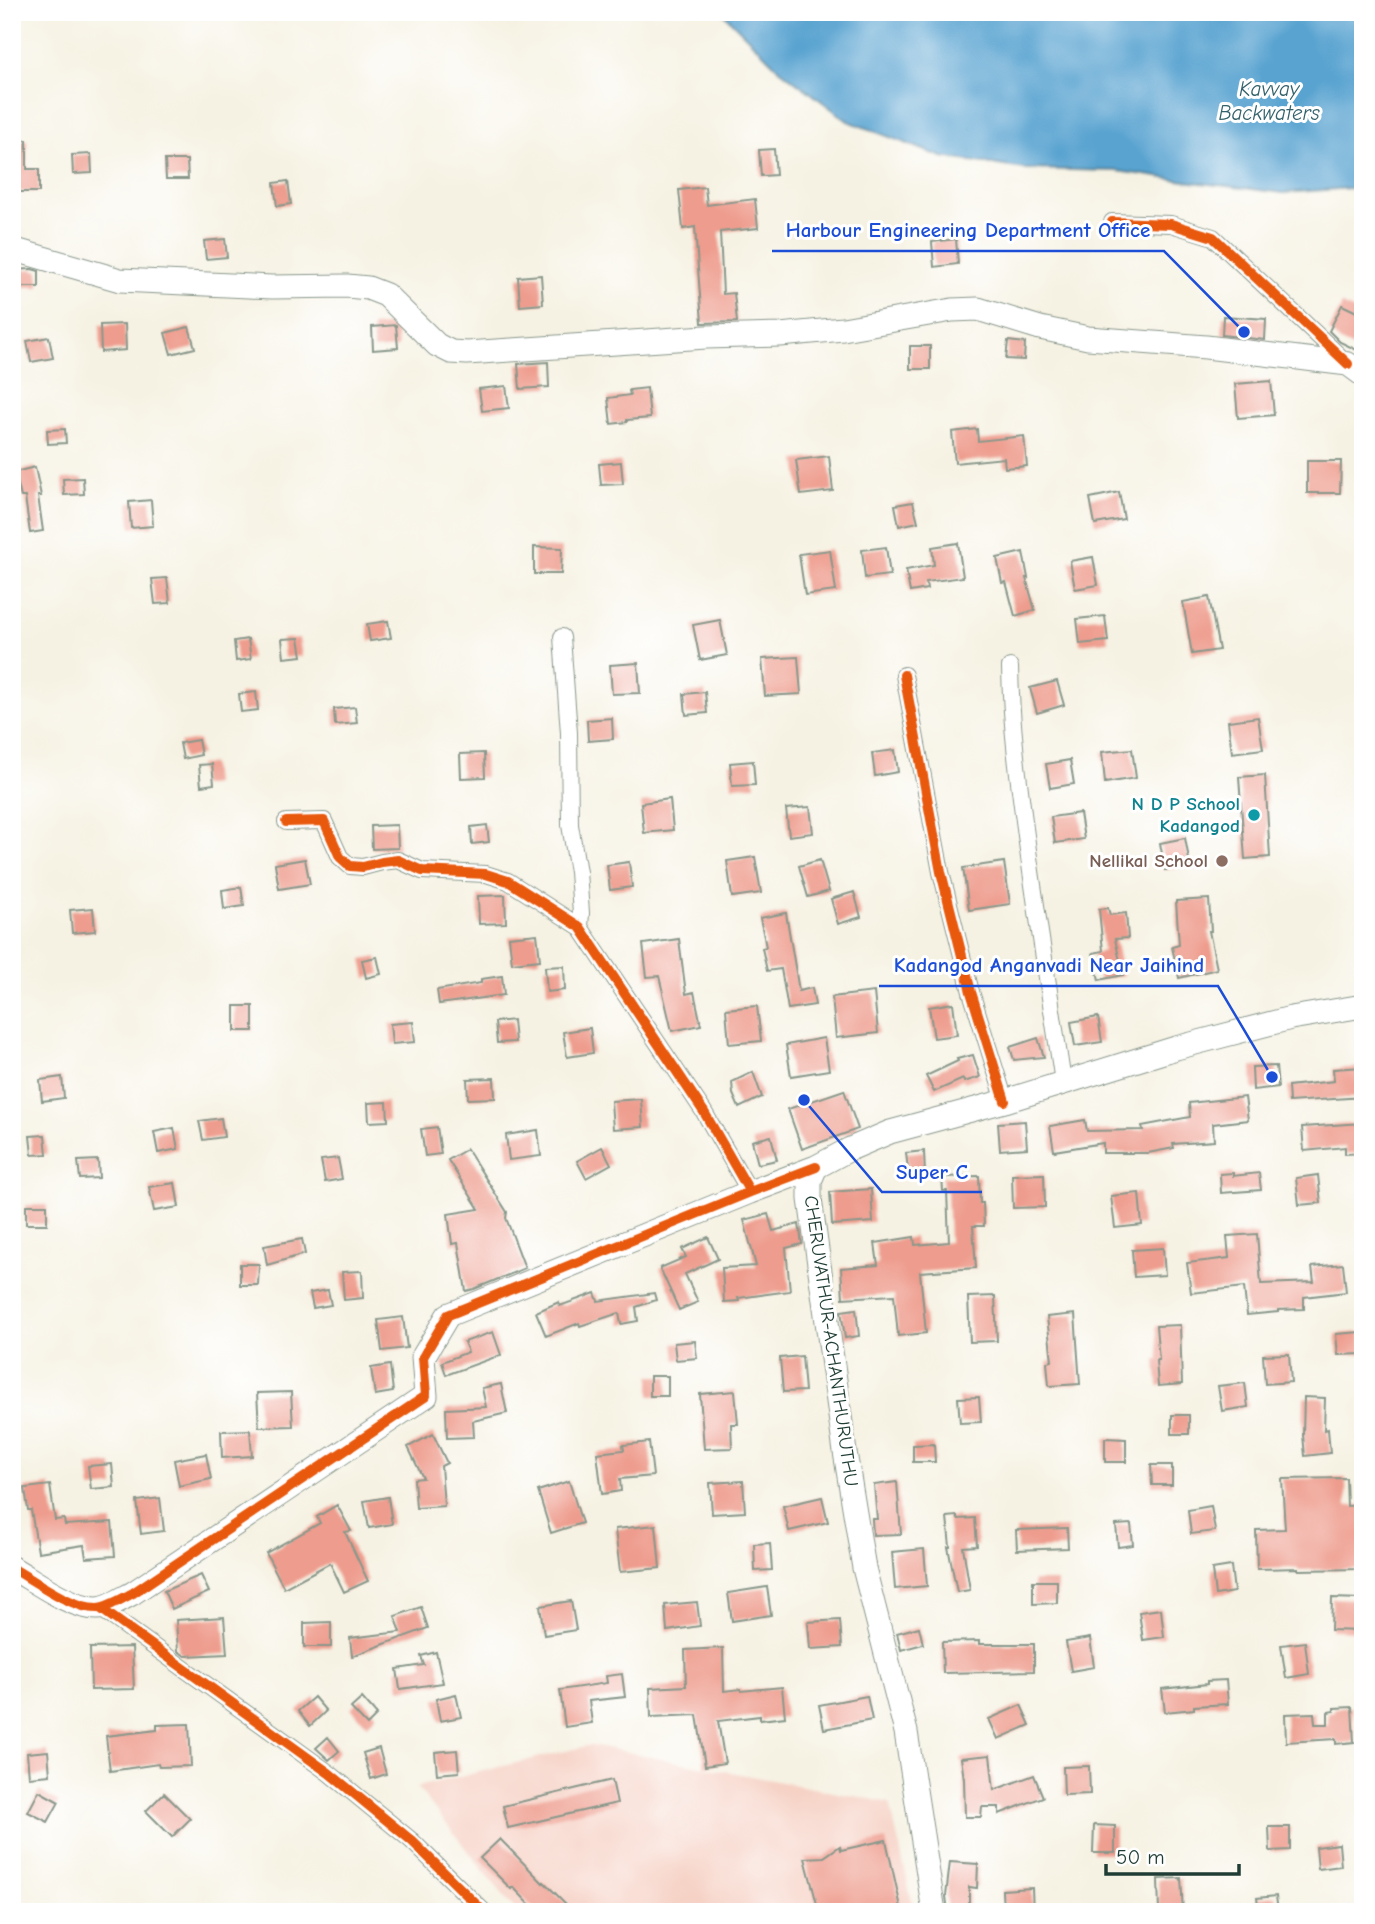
<svg xmlns="http://www.w3.org/2000/svg" width="1375" height="1924" viewBox="0 0 1375 1924" font-family="'Comic Neue',sans-serif">
  <rect width="100%" height="100%" fill="#fff"/>
  <filter id="ink" filterUnits="userSpaceOnUse"><feTurbulence type="fractalNoise" baseFrequency=".0143" numOctaves="2"/><feDisplacementMap in="SourceGraphic" scale="14" xChannelSelector="R" yChannelSelector="G"/><feConvolveMatrix kernelMatrix="1 2 1 2 8 2 1 2 1" color-interpolation-filters="sRGB"/></filter>
  <filter id="wash" filterUnits="userSpaceOnUse"><feTurbulence type="fractalNoise" baseFrequency=".00686" numOctaves="4" result="noise"/><feDisplacementMap in="SourceGraphic" scale="28" xChannelSelector="R" yChannelSelector="G"/><feGaussianBlur stdDeviation="1.57" result="paint"/><feColorMatrix in="noise" values="0 0 0 0 0 0 0 0 0 0 0 0 0 0 0 0 0 1.4 0 .05"/><feComposite in="paint" operator="in"/></filter>
  <g filter="url(#wash)">
    <rect width="100%" height="100%" fill="#f6f2e3"/>
    <path fill="#f6d1c5" d="M591 1745 890 1803 914 1912H517L417 1787Z"/>
    <path fill="#58a3d0" stroke="#3c7082" stroke-width="2" d="M722 12H1363V187L1284 193 1192 182 1117 171 1025 169 942 157 848 121 778 68Z"/>
    <g id="blocks">
      <path fill="#ee9c8d" d="M12 140H27V169H39V192H12Z
        M774 149 776 175 761 176 759 150Z
        M91 154 92 173 73 174 72 155Z
        M165 160H187L188 179H166Z
        M288 181 291 204 277 206 274 183Z
        M705 187 707 205 755 199 758 228 720 232 723 294 734 293 737 322 702 323 695 227 683 229 679 190Z
        M225 239 227 257 206 259 204 241Z
        M956 239 958 264 934 267 932 242Z
        M32 269 39 271V287H12V270Z
        M541 275 543 304 520 306 518 277Z
        M1342 305 1363 315V353L1340 342 1329 331Z
        M1223 316 1266 319 1265 340 1222 335Z
        M125 324 126 350 101 352 100 325Z
        M396 325 398 348 373 350 372 327Z
        M189 327 195 348 171 354 165 333Z
        M49 337 53 358 31 362 27 341Z
        M1008 341 1025 343 1024 360 1006 359Z
        M910 346H930V369H910Z
        M548 362 549 387 520 389 518 364Z
        M1271 381 1274 415 1238 418 1235 384Z
        M506 386 509 408 482 411 479 389Z
        M647 388 650 418 627 420V422L611 424 608 398 630 395 629 390Z
        M65 429 66 443 48 444 47 430Z
        M977 429 978 441 1024 436 1027 466 1005 468 1004 458 955 463 952 432Z
        M829 456 833 491 801 495 796 460Z
        M1307 461H1341L1340 493H1307Z
        M621 462 623 484 601 485 599 464Z
        M35 467 41 496H38L43 531 30 533 25 497H21L15 472Z
        M83 478 84 494 64 495 63 479Z
        M1119 492 1124 519 1095 524 1090 498Z
        M151 500 153 526 131 528 129 502Z
        M913 502 918 522 899 526 895 505Z
        M958 543 963 577 926 582 927 589 910 592 906 570 934 565 932 547Z
        M534 547 562 548 561 574H534Z
        M886 547 890 575 865 578 862 550Z
        M830 550 836 591 805 595 799 554Z
        M1023 552 1028 578H1026L1035 610 1015 616 1006 582 1002 583 997 558Z
        M1093 557 1098 585 1075 589 1070 561Z
        M167 578 170 603 155 604 152 579Z
        M1209 597 1219 650 1192 654 1183 602Z
        M1105 616 1108 641 1080 644 1077 619Z
        M720 620 727 655 700 660 693 625Z
        M388 621 391 638 370 641 367 624Z
        M299 638 302 656 284 658 282 639Z
        M248 639 251 659 236 661 234 641Z
        M798 657 801 694 765 696 762 659Z
        M638 663 640 693 612 694 610 665Z
        M1057 681 1064 705 1037 713 1030 688Z
        M256 692 258 710 241 712 239 694Z
        M705 692 707 713 686 715 684 694Z
        M355 707 357 723 335 725 334 709Z
        M1258 717 1263 749 1232 753 1228 721Z
        M612 718 613 739 588 741 587 720Z
        M198 740 201 755 183 759 180 743Z
        M1132 749 1136 778 1105 783 1102 752Z
        M895 750 898 772 875 776 872 753Z
        M484 753 485 777 461 778 460 754Z
        M1070 760 1074 784 1050 788 1046 764Z
        M753 761 755 785 732 786 730 763Z
        M212 764 214 784 201 786 199 765Z
        M1265 775 1270 857 1245 859 1239 777Z
        M670 799 673 830 644 833 641 803Z
        M810 807 813 833 789 836 786 809Z
        M1080 813 1084 839 1055 843 1051 817Z
        M397 825 398 848 372 849 371 826Z
        M487 825 489 842 472 844 471 827Z
        M1185 838 1190 865 1165 870 1160 843Z
        M755 857 761 893 732 897 727 861Z
        M305 859 310 884 279 889 275 864Z
        M820 860 829 891 808 897 799 866Z
        M629 862 632 887 610 890 607 865Z
        M1004 862 1010 904 969 910 963 868Z
        M241 887 244 906 224 909 222 890Z
        M854 892 861 917 838 924 831 899Z
        M505 895 506 923 479 924 478 896Z
        M1209 899 1211 931H1209L1217 969 1179 978 1172 947 1179 945 1176 901Z
        M93 908 95 931 72 933 70 910Z
        M1108 908 1110 915 1126 913 1128 938 1115 939 1123 975 1099 980 1093 953 1103 951 1099 909Z
        M786 913 799 991 812 988 815 1005 788 1009 781 969 767 971 762 948 766 947 760 918Z
        M537 934 540 960 512 963 509 937Z
        M679 939 686 994 694 992 701 1025 672 1031 659 976 647 977 643 944Z
        M377 957 381 974 366 978 362 960Z
        M564 966 565 990 547 992 545 967Z
        M502 976 504 995 439 1004 437 990 481 983V979Z
        M874 992 878 1033 836 1038 832 997Z
        M953 1003 957 1035 934 1038 929 1007Z
        M235 1006H253V1031H235Z
        M757 1006 761 1041 729 1044 726 1009Z
        M1098 1017 1102 1042 1075 1046 1071 1022Z
        M513 1020 515 1042 497 1043 495 1022Z
        M413 1022 415 1042 392 1044 390 1024Z
        M590 1028 593 1053 567 1057 563 1032Z
        M824 1038 829 1070 791 1076 786 1045Z
        M1038 1038 1044 1057 1014 1060 1010 1047Z
        M973 1055 980 1077 964 1082 963 1079 934 1092 926 1076 958 1061 957 1059Z
        M1276 1066 1278 1087 1253 1090 1252 1067Z
        M1363 1067V1097L1289 1102 1288 1086 1334 1081 1333 1069Z
        M753 1072 762 1097 739 1108 733 1094 732 1082Z
        M62 1077 64 1098 42 1101 40 1080Z
        M494 1078 495 1098 468 1099 467 1079Z
        M844 1090 858 1129 802 1149 788 1109Z
        M1245 1097 1248 1120 1213 1124 1214 1141 1173 1144 1174 1148 1148 1153H1103V1143L1054 1151 1050 1126 1085 1120 1087 1131 1143 1130 1142 1126 1190 1117 1189 1103Z
        M641 1099 643 1127 613 1129 611 1101Z
        M387 1102 388 1121 369 1122 368 1103Z
        M221 1118 224 1137 203 1140 199 1121Z
        M1025 1121 1027 1148 1000 1150 998 1123Z
        M1363 1123V1153L1345 1154V1147L1304 1151 1302 1127Z
        M437 1127 441 1154 425 1156 421 1129Z
        M174 1128 178 1149 158 1153 154 1132Z
        M538 1130 541 1156 509 1160 506 1135Z
        M45 1135 47 1154 32 1155 30 1136Z
        M771 1136 777 1160 758 1164 752 1141Z
        M602 1147 611 1164 586 1178 577 1161Z
        M467 1149 507 1212 506 1218 525 1268 474 1289 466 1291 458 1243 452 1244 448 1214 479 1209 448 1160Z
        M924 1151 925 1176 909 1178 906 1153Z
        M338 1158 342 1179 325 1182 321 1160Z
        M98 1160 99 1178 80 1179 78 1161Z
        M1233 1173V1176L1259 1173 1261 1190 1221 1193 1220 1174Z
        M1044 1174 1045 1207 1013 1208 1012 1175Z
        M1318 1175 1321 1203 1299 1205 1296 1178Z
        M979 1176 980 1203H983L984 1226H973L976 1268 920 1272 926 1333 898 1336 894 1295 843 1298 841 1268 878 1265 875 1243 914 1237 915 1245 949 1242 947 1191H943L942 1177Z
        M175 1183 179 1207 154 1211 149 1187Z
        M871 1189 873 1222 832 1225 830 1192Z
        M1139 1193 1142 1225 1115 1228 1111 1196Z
        M26 1205H47V1224H26Z
        M768 1214 773 1231 799 1224 802 1244 786 1248 790 1291 738 1298 739 1301 724 1302 722 1268 756 1266 744 1220Z
        M1257 1234 1261 1284 1314 1282 1312 1267 1343 1264 1346 1292 1304 1297V1309L1278 1310V1312L1247 1315 1244 1287 1191 1293 1187 1263 1229 1258 1227 1236Z
        M708 1237 718 1259 685 1274 698 1302 679 1310 660 1268 686 1257 682 1249Z
        M302 1239 305 1254 267 1265 264 1246Z
        M1163 1248 1165 1275 1134 1277 1132 1250Z
        M240 1264H259L258 1285H240Z
        M362 1271 363 1298 344 1300 342 1272Z
        M328 1290 331 1305 313 1308 310 1293Z
        M595 1293 598 1301 654 1293 656 1300 636 1307 638 1321 621 1324 619 1313 580 1326 579 1323 546 1336 536 1312 559 1302 560 1306Z
        M995 1296 997 1341 970 1342 968 1297Z
        M856 1309 859 1336 845 1338 841 1311Z
        M1075 1314 1080 1384 1049 1386 1047 1362 1052 1361 1047 1317Z
        M403 1317 407 1348 382 1351 378 1320Z
        M1180 1325 1182 1384 1158 1386 1156 1360H1159L1156 1326Z
        M493 1332 501 1355 446 1375 442 1362 468 1352 464 1342Z
        M1361 1332 1362 1354 1338 1355 1336 1334Z
        M695 1341 697 1358 676 1360 674 1343Z
        M1289 1354 1291 1382 1265 1384 1263 1355Z
        M802 1356 805 1391 783 1392 780 1358Z
        M390 1365 393 1392 375 1395 371 1368Z
        M650 1376H668V1396H650Z
        M1245 1383 1248 1407 1222 1411 1218 1386Z
        M501 1384 507 1413 473 1421 474 1437 447 1438 446 1409 486 1407 482 1388Z
        M735 1391 738 1424H731L732 1448 704 1449 700 1394Z
        M291 1392 293 1426 259 1427 257 1393Z
        M979 1397 981 1422 960 1423 958 1398Z
        M1304 1397 1325 1398 1324 1430 1328 1429 1330 1453 1305 1456 1303 1435Z
        M1172 1415H1189V1434H1172Z
        M250 1430 252 1456 222 1458 221 1431Z
        M433 1434 447 1463 441 1466 444 1506 416 1508 414 1479 423 1478 408 1447Z
        M1105 1438 1126 1439V1462H1105Z
        M649 1442 653 1476 620 1479 621 1491 602 1494 597 1453 624 1450 623 1445Z
        M934 1444 935 1462H913V1445Z
        M206 1454 211 1479 179 1486 174 1460Z
        M112 1464 114 1487 91 1489 88 1466Z
        M1151 1465H1172V1485H1152Z
        M1346 1478 1347 1506 1361 1505 1363 1569 1298 1570V1568L1257 1569 1256 1530 1285 1529 1282 1479Z
        M569 1481 582 1523 551 1533 538 1491Z
        M743 1481 745 1512 712 1514 710 1483Z
        M897 1482 901 1534 873 1535 872 1519H877L874 1485Z
        M50 1485 55 1520 64 1519 65 1525 112 1522 115 1556 86 1558 84 1545 38 1552 31 1510H28L25 1488Z
        M388 1497 392 1524 369 1528 364 1501Z
        M822 1497 828 1522 789 1531 783 1506Z
        M160 1498 164 1531 141 1534 137 1501Z
        M337 1505 351 1531 345 1532 368 1581 344 1592 330 1563 284 1588 266 1553 320 1523 317 1517Z
        M1211 1506 1215 1531 1191 1534 1188 1510Z
        M957 1516 958 1519 975 1518 977 1546 963 1547 970 1590 957 1592 948 1547H950L947 1517Z
        M1131 1524 1133 1545 1118 1547 1116 1525Z
        M656 1525 660 1568 620 1572 615 1529Z
        M1067 1528 1068 1548 1017 1550 1016 1530Z
        M770 1543 772 1570 755 1571 754 1544Z
        M924 1549 927 1586 895 1589 892 1552Z
        M1231 1566 1234 1592 1215 1595 1212 1569Z
        M201 1575 209 1592 172 1609 164 1591Z
        M1033 1581H1057V1603L1033 1604Z
        M767 1587 771 1615 732 1621 728 1593Z
        M1332 1598 1361 1599 1360 1631 1331 1630Z
        M571 1601 576 1630 544 1635 540 1606Z
        M697 1602 700 1626 667 1631 665 1605Z
        M421 1607 428 1628 352 1656 350 1638 401 1632 395 1616Z
        M1161 1609 1164 1637 1143 1640 1139 1612Z
        M224 1617 227 1654 185 1656 178 1651 176 1620Z
        M840 1620 842 1647 810 1649 808 1622Z
        M331 1622V1647H304V1623Z
        M919 1627 923 1644 901 1650 897 1633Z
        M1090 1638 1094 1667 1071 1671 1066 1642Z
        M979 1641V1644H1034V1671L943 1673 942 1642Z
        M1305 1642 1309 1674 1286 1678 1281 1645Z
        M132 1647 134 1689 91 1690 90 1648Z
        M723 1648 724 1691 741 1689V1691L782 1687 785 1717 760 1720V1716L718 1721 725 1763 705 1766 697 1715 651 1717 650 1688 686 1686 685 1650Z
        M436 1652 443 1683 400 1689 397 1669 424 1665 421 1656Z
        M622 1674 625 1697 589 1701 592 1723 565 1727 560 1690 607 1683 606 1676Z
        M1226 1680 1228 1704 1194 1706V1709L1165 1712 1162 1689 1207 1684V1681Z
        M456 1694 461 1717 440 1721 436 1699Z
        M867 1696 872 1720 824 1729 819 1705Z
        M314 1697 326 1711 310 1726 298 1711Z
        M362 1698 377 1715 367 1725 351 1708Z
        M1021 1705 1030 1725 998 1739 989 1719Z
        M1352 1707 1354 1742 1336 1744V1739L1286 1742 1285 1714 1314 1713 1315 1724H1328V1712L1334 1711V1708Z
        M189 1724 191 1766 159 1767 158 1764 110 1771 106 1736 157 1730V1725Z
        M328 1737 339 1751 329 1760 316 1748Z
        M379 1748 386 1774 371 1779 363 1753Z
        M457 1750 459 1772 437 1774 435 1752Z
        M48 1751 50 1775 29 1777 27 1753Z
        M990 1755 994 1790 1034 1775 1043 1797 999 1814V1807H982L981 1817H965L964 1779 961 1758Z
        M1089 1766 1090 1794 1064 1795 1063 1767Z
        M612 1780 617 1803 508 1828 503 1806Z
        M39 1791 59 1802 48 1822 28 1812Z
        M164 1793 190 1819 172 1837 146 1811Z
        M1094 1825 1115 1826V1853H1093Z
        M1269 1827H1290V1850L1270 1851Z
        M500 1839 543 1883 544 1882 574 1912H537L513 1887 511 1889 480 1858Z
        M886 1840 902 1912H819L805 1858 824 1857 840 1846 841 1850Z
        M1339 1844 1341 1866 1318 1869 1316 1847Z
        M950 1862 978 1864 977 1888 969 1887V1912H948L946 1896Z
        M1181 1878 1183 1912H1159L1158 1879Z
        M1032 1888 1033 1912H1003L1002 1890Z
        M1276 1896 1278 1912H1259L1257 1898Z"/>
    </g>
  </g>
  <g filter="url(#ink)">
    <use href="#blocks" fill-opacity="0" stroke="#8a988c" stroke-width="2"/>
    <g fill="none" stroke-linecap="round" stroke-linejoin="round">
      <g stroke="#8a988c" stroke-width="18">
        <path id="street" d="M1112 222 1171 224 1213 237 1348 364
          M562 637 569 733 570 825 578 872 581 913 580 927
          M1010 667C1011 726 1019 784 1027 843 1038 923 1051 1002 1063 1082
          M904 675 941 872 971 992 1005 1101
          M286 822 324 821 340 857 350 866 363 867 382 862 398 860 422 871 486 874 508 881 580 927 704 1112 750 1192
          M100 1608 329 1773 412 1841 484 1912"/>
      </g>
      <g stroke="#8a988c" stroke-width="25">
        <path id="secondary" d="M12 249 120 280 272 287 347 286 368 288 386 295 437 345 451 352 467 353 706 337 780 335 843 329 952 310 978 309 1040 328 1088 338 1206 347 1348 364 1363 375
          M12 1568C35 1581 71 1608 97 1608 108 1608 123 1598 133 1593L426 1396 423 1357 448 1315 750 1192 816 1167
          M934 1912 906 1732 864 1568 845 1452 810 1199V1181L816 1167 850 1149 890 1132 1005 1101 1176 1048 1291 1018 1363 1006"/>
      </g>
      <use href="#street" stroke="#fff" stroke-width="16"/>
      <use href="#secondary" stroke="#fff" stroke-width="23"/>
      <g stroke="#fff" stroke-width="15">
        <path id="cycleway" d="M1112 222 1171 224 1213 237 1348 364
          M904 675 941 872 971 992 1005 1101
          M286 822 324 821 340 857 350 866 363 867 382 862 398 860 422 871 486 874 508 881 580 927 704 1112 750 1192
          M12 1568C35 1581 71 1608 97 1608 108 1608 123 1598 133 1593L426 1396 423 1357 448 1315 750 1192 816 1167
          M100 1608 329 1773 412 1841 484 1912"/>
      </g>
      <use href="#cycleway" stroke="#e8590c" stroke-width="10"/>
    </g>
  </g>
  <circle fill="#0f9aa8" stroke="#fff" stroke-width="2.5" cx="1254" cy="815" r="7"/>
  <circle fill="#8d6e63" stroke="#fff" stroke-width="2.5" cx="1222" cy="861" r="7"/>
  <g text-anchor="middle" dominant-baseline="central" stroke-width="6" stroke-linejoin="round" paint-order="stroke">
    <g font-size="19" font-weight="bold" fill="#0d838f" stroke="#fff" text-anchor="end">
      <text x="1240" y="804">N D P School<tspan x="1240" dy="22">Kadangod</tspan></text>
    </g>
    <g font-size="19" font-weight="bold" fill="#785e54" stroke="#fff" text-anchor="end">
      <text x="1208" y="861">Nellikal School</text>
    </g>
    <g font-size="19" fill="#1f3d34" stroke="#fff">
      <text transform="translate(831 1341) rotate(82)">CHERUVATHUR-ACHANTHURUTHU</text>
    </g>
    <g font-size="21" font-style="italic" fill="#33616b" stroke="#fff">
      <text x="1269" y="89">Kavvay<tspan x="1269" dy="24">Backwaters</tspan></text>
    </g>
  </g>
  <path fill="none" stroke="#1d4ed8" stroke-width="2.5" d="M1244 332L1164 251H772M1272 1077L1218 986H879M804 1100L882 1192H982"/>
  <g fill="#1d4ed8" stroke="#fff" stroke-width="2.5">
    <circle cx="1244" cy="332" r="7"/>
    <circle cx="1272" cy="1077" r="7"/>
    <circle cx="804" cy="1100" r="7"/>
  </g>
  <g font-size="21" text-anchor="middle" font-weight="bold" fill="#1d4ed8" stroke="#fff" stroke-width="6" stroke-linejoin="round" paint-order="stroke">
    <text x="968" y="237">Harbour Engineering Department Office</text>
    <text x="1049" y="972">Kadangod Anganvadi Near Jaihind</text>
    <text x="932" y="1179">Super C</text>
  </g>
  <rect width="1375" height="1924" fill="none" stroke="#fff" stroke-width="42"/>
  <path d="M1106 1864v10h133v-10" fill="none" stroke="#1f3d34" stroke-width="3.5"/>
  <text x="1116" y="1864" font-size="21" fill="#1f3d34" stroke="#ffffff" stroke-width="5" paint-order="stroke">50 m</text>
</svg>
